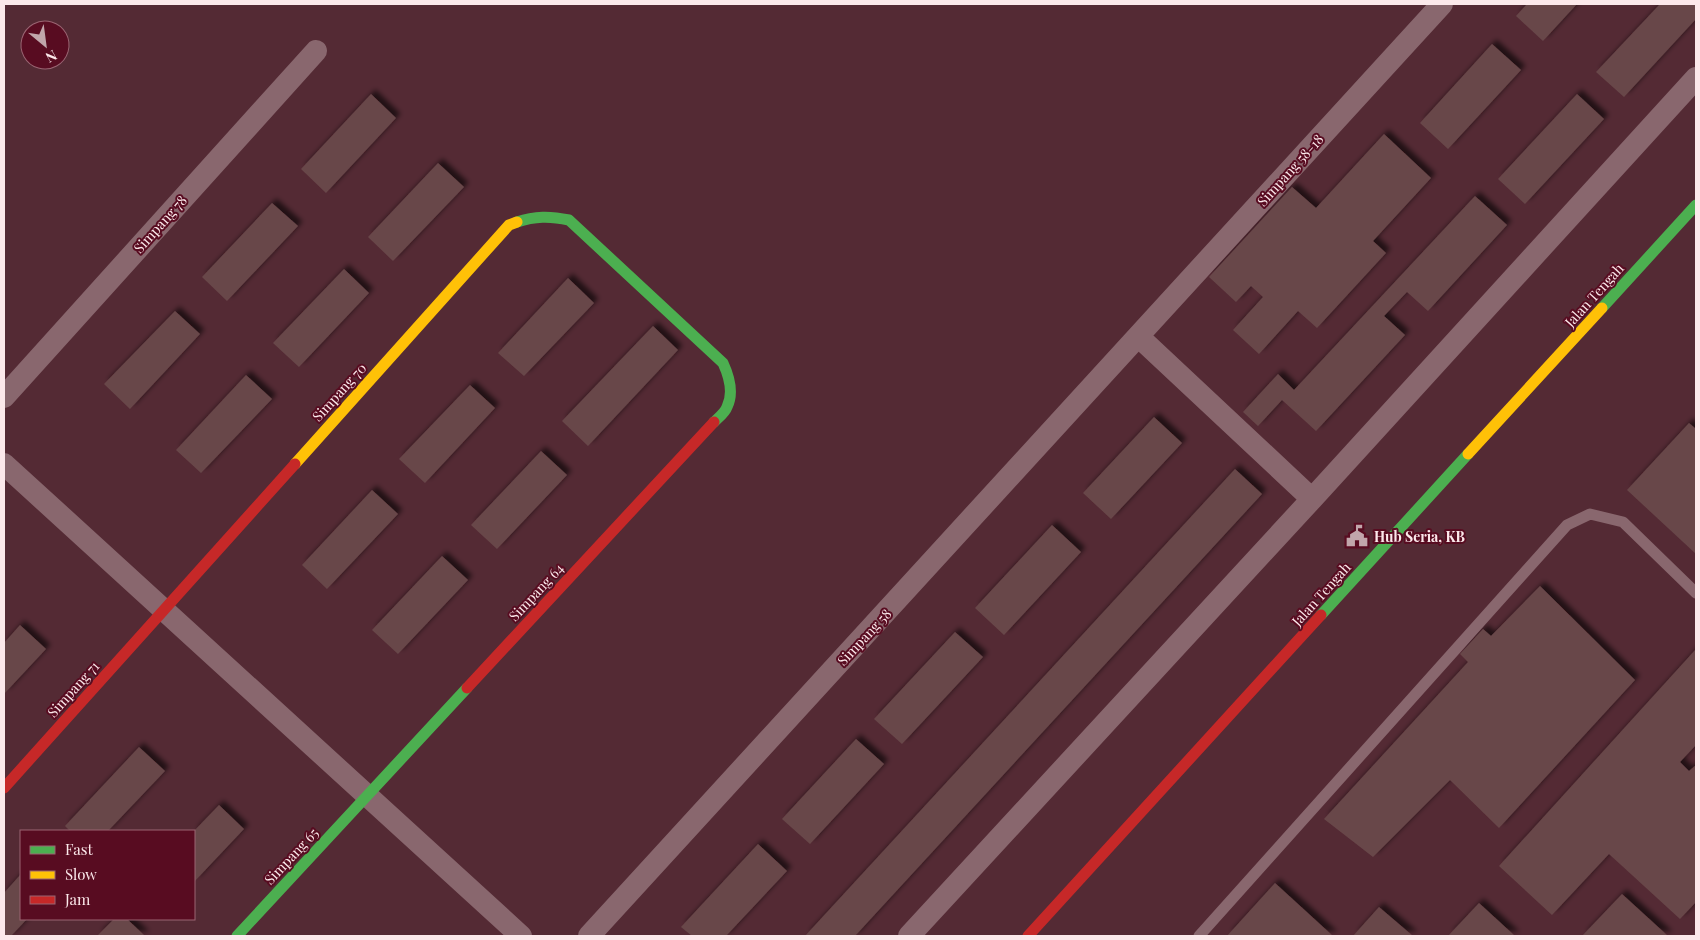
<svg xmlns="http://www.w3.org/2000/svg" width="1700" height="940" viewBox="0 0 1700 940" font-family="'Playfair Display',serif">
  <defs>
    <filter id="shadow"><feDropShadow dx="4.5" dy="-4.5" stdDeviation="2.5" flood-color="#0009"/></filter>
  </defs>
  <rect width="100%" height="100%" fill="#542a34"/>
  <path fill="#684749" filter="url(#shadow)" d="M1527 4H1577L1543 41 1516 16Z
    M1660 4H1694L1696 6V19L1624 97 1596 72Z
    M1492 44 1521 70 1448 149 1420 123Z
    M371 94 396 118 326 193 301 169Z
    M1577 94 1604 119 1525 204 1498 179Z
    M1384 134 1431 178 1373 241 1386 253 1317 328 1298 311 1259 354 1233 330 1263 297 1251 286 1236 302 1209 277 1292 187 1316 208Z
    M438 163 464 187 393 261 368 237Z
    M1475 196 1507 225 1428 311 1407 292 1384 316 1405 335 1316 431 1282 400 1258 426 1243 412 1278 374 1294 390Z
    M272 203 298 226 227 301 202 277Z
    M344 269 369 293 299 367 273 343Z
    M568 278 594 303 524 376 498 353Z
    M175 311 200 334 130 409 104 384Z
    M653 326 678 350 588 446 562 421Z
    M246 375 272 399 201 473 176 450Z
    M470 385 495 408 425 483 399 459Z
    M1154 417 1182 443 1111 519 1083 493Z
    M1689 423 1696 429V554L1627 490Z
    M541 451 567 475 497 549 471 525Z
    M1235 469 1262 494 855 936H805Z
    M372 490 398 514 327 589 302 565Z
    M1052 525 1081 552 1004 635 975 608Z
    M442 556 468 580 398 654 372 630Z
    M1540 586 1635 680 1499 828 1450 780 1373 857 1324 819 1468 662 1460 654 1483 629 1491 636Z
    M20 625 46 649 4 694V643Z
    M955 632 983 657 902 744 874 719Z
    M1696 649V745L1680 762 1689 771 1696 765V902L1680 919 1609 854 1552 915 1499 866Z
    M856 739 884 764 810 844 782 819Z
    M139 747 165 771 108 831H70L65 826Z
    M219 805 244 829 194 882V831Z
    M758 844 787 871 726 936H692L681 927Z
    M21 874V919H27L11 936H4V893Z
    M1275 883 1333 936H1227Z
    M1622 894 1668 936H1582Z
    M1479 903 1515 936H1448Z
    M1379 907 1413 936H1353Z
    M114 919H127L145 936H97Z"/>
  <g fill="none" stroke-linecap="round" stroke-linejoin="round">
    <path stroke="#89676e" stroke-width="11" d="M1199 936 1567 525 1590 514 1623 522 1696 593"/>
    <path stroke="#89676e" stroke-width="22" d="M1139 337 1312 499
      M4 397 316 51
      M4 464 521 936
      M589 936 1442 4
      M909 936 1312 499 1696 78"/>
    <path stroke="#4caf50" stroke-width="11" d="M517 222C535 216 550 216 569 220L723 363C729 376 734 393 727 407 725 413 718 418 714 422
      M1602 308 1696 205
      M1321 615 1468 454
      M237 936 467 688"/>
    <path stroke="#ffc107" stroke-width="11" d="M1468 454 1602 308
      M295 464 509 225 517 222"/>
    <path stroke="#c62828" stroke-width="11" d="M467 688 714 422
      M4 788 295 464
      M1028 936 1321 615"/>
  </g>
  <defs>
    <g id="civic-bare" transform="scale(1.725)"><path d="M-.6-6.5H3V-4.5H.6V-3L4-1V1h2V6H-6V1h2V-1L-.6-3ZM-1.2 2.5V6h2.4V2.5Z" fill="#c1a6ab" stroke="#580c21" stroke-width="2.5" paint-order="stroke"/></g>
  </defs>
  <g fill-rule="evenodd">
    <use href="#civic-bare" x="1357" y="536"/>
  </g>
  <g text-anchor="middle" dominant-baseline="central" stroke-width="4" stroke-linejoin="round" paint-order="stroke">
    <g font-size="14" fill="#fce9eb" stroke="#580c21">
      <text transform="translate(1290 170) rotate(-48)">Simpang 58-18</text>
      <text transform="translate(160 224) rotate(-48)">Simpang 78</text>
      <text transform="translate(1594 295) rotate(-48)">Jalan Tengah</text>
      <text transform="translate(339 392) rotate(-48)">Simpang 70</text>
      <text transform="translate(536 592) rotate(-47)">Simpang 64</text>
      <text transform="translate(1321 594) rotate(-48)">Jalan Tengah</text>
      <text transform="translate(864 637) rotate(-47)">Simpang 58</text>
      <text transform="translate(73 689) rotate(-48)">Simpang 71</text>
      <text transform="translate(291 856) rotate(-47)">Simpang 65</text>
    </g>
    <g font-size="14" font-weight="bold" fill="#fce9eb" stroke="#580c21" text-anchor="start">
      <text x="1374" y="536">Hub Seria, KB</text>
    </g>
  </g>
  <rect width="1700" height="940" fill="none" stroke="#fce9eb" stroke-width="10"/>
  <rect x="20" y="830" width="175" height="90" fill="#580c21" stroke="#9a6472"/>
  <rect x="30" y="846" width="25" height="8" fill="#4caf50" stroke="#9a6472"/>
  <text x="65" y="855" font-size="15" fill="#fce9eb">Fast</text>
  <rect x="30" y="871" width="25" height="8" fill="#ffc107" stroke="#9a6472"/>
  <text x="65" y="880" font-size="15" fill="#fce9eb">Slow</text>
  <rect x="30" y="896" width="25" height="8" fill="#c62828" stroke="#9a6472"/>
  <text x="65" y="905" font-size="15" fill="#fce9eb">Jam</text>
  <g transform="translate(45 45) rotate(151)"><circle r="24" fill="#580c21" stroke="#9a6472"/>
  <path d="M0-4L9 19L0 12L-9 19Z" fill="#c1a6ab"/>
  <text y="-8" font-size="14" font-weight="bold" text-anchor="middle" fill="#fce9eb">N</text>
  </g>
</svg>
